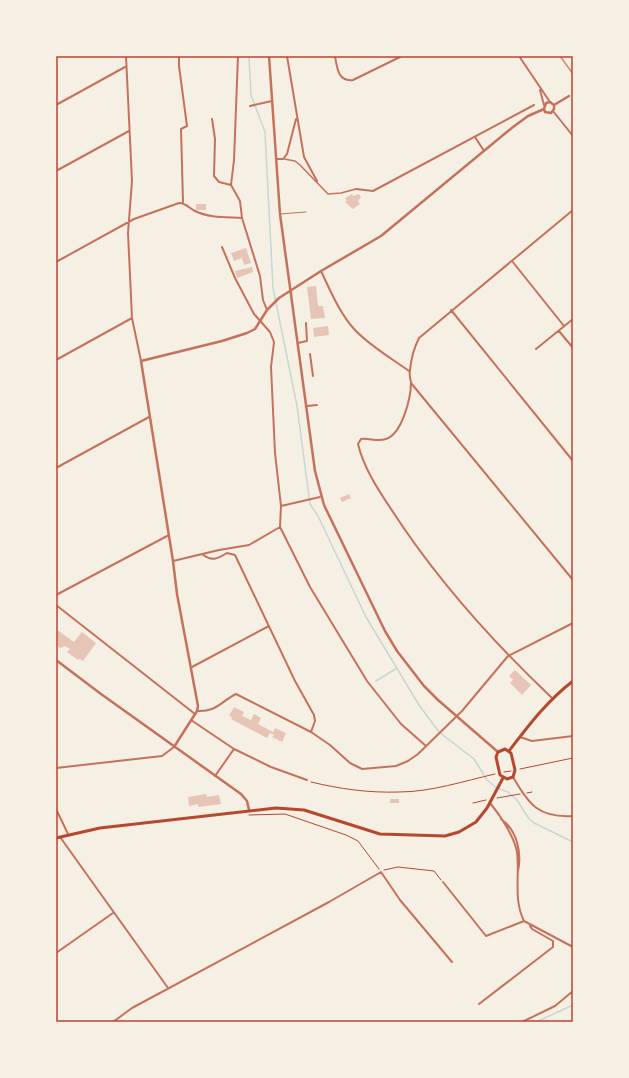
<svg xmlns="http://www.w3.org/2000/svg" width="629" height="1078" viewBox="0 0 629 1078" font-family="Ubuntu,sans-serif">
  <rect width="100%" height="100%" fill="#f6efe4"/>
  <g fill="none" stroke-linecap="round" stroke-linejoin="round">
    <path stroke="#c9d6d2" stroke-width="1.5" d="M249 56 251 95 265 132 273 288 297 406 310 504 318 516 366 617 419 705 439 732 474 759 487 780 497 788 508 792 517 800 529 819 534 823 573 842
      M376 681 397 668
      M536 1022 573 1005"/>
  </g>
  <path fill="#e6c5b7" d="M352 194 353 196 359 194 361 197 358 201 360 204 353 209 345 202 347 201 345 198Z
    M196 204H206V210H196Z
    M246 248 251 263 244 265 242 258 234 261 231 253Z
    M252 267 253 272 237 278 235 271Z
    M316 286 318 306H323L325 318 311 319 307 287Z
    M328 326 329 335 314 337 313 328Z
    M349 494 351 498 342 502 340 498Z
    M56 629 74 642 82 632 96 643 83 661 80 659 78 660 67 652 70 649 65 646 60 648 56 645Z
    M515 670 531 685 522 695 510 683 513 680 509 676Z
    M234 707 244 712 242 716 251 720 254 714 261 718 258 724 273 732 275 728 286 733 282 742 272 737 274 735 270 733 267 738 231 719 232 717 229 716Z
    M206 794 207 797 219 795 221 804 198 807V804L189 806 188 797Z
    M390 799H399V803H390Z"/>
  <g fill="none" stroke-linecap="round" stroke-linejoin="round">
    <path stroke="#b5482f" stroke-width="1" d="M520 769 573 758
      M504 772 511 771
      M311 782C340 789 369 793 399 792 431 792 464 781 495 774
      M527 793 532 792
      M497 798 520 794
      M473 803 486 800
      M249 815 285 814 346 835 358 841 379 869
      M384 870 398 867 434 871 441 880"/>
    <path stroke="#c5725c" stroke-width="1" d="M280 214 306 212"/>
    <path stroke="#c5725c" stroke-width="1.5" d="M284 159 295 161 300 165 328 194 341 193 356 189"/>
    <path stroke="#c5725c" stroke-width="2" d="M126 56 132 181 128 233 132 318 141 361
      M179 56V66L187 126 181 129 183 202
      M238 56 234 160 231 185 240 201 242 218 260 276 263 300 267 310
      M287 56 304 157 317 181
      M335 56C337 68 338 82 353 80L402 56
      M519 56 550 102
      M540 90 544 105
      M56 105 125 67
      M250 106 272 101
      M553 111 573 136
      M212 119 215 139 214 176 219 182 231 185
      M475 137 484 151
      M276 159H283L287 154 296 119
      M56 171 129 131
      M356 189 373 191 534 105
      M222 247 235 278 254 314 270 332 274 342 271 367 275 453 281 506 280 527 310 587 367 681 401 724 426 746
      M512 261 564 326
      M56 262 134 219 179 203C186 203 189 208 195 211 209 218 227 217 242 218
      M321 271C330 290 340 314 355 330 370 346 391 358 409 371
      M451 310 573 461
      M559 331 573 348
      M298 343 307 341 306 323
      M536 349 573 319
      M310 354 313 376
      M56 360 132 318
      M411 383 573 580
      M307 406 317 405
      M56 468 149 417
      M281 506 320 497
      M202 554C212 562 217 559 227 553L235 555 295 681 314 715 315 721 311 732
      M173 561 219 550 249 545 280 527
      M56 595 169 535
      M56 605 195 714
      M192 667 269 626
      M552 698C495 644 436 578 393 512 379 491 364 469 358 444L361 439C370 438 377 442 386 439 402 434 411 398 411 382 410 378 409 375 410 370 411 359 414 348 419 338L573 210
      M197 711C217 712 220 702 236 694L311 732 330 745 350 763 362 769 396 766 408 761 418 754 462 711 508 656 573 623
      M191 720 234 749 271 767 307 780
      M520 737 532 741 573 736
      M56 768 162 756 174 747
      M215 776 234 749
      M513 777C529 805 539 818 573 816
      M490 803C500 815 514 836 517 852 520 875 513 899 524 921L573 947
      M56 809 68 834
      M501 819C517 830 522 853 518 871
      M60 837 168 988
      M443 882 486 936 524 921
      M56 953 113 913
      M479 1004 553 947V941L532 929 530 926
      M113 1022 132 1008 329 902 381 872 400 900 452 962
      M522 1022 555 1006 573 991"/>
    <path stroke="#c5725c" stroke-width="2.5" d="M269 56 280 214 315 471 324 505 385 631 397 651 424 686 438 700 498 752
      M554 105 569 96
      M544 109 545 112 551 113 554 109V105
      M544 109 546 103 550 102 554 105
      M56 660 101 694 241 794 247 801 249 810
      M174 747 197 711 198 706 177 594 173 561 141 361 222 341 247 333 255 329 267 310 279 298 321 271 381 236 513 127 528 116 544 109"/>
    <path stroke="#b5482f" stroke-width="3" d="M505 749 511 753 515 770 513 777 507 779 500 775 496 757 498 752Z
      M509 751C529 725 547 701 573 681
      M56 838 100 828 276 808 304 810 380 834 445 836 459 832 476 822 487 808 503 778"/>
    <path stroke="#cf8b77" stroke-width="1.5" d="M560 56 573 74"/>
  </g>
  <rect width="629" height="1078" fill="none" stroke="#f6efe4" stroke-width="114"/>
  <rect x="57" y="57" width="515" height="964" fill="none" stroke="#b5482f" stroke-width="1.5"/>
</svg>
